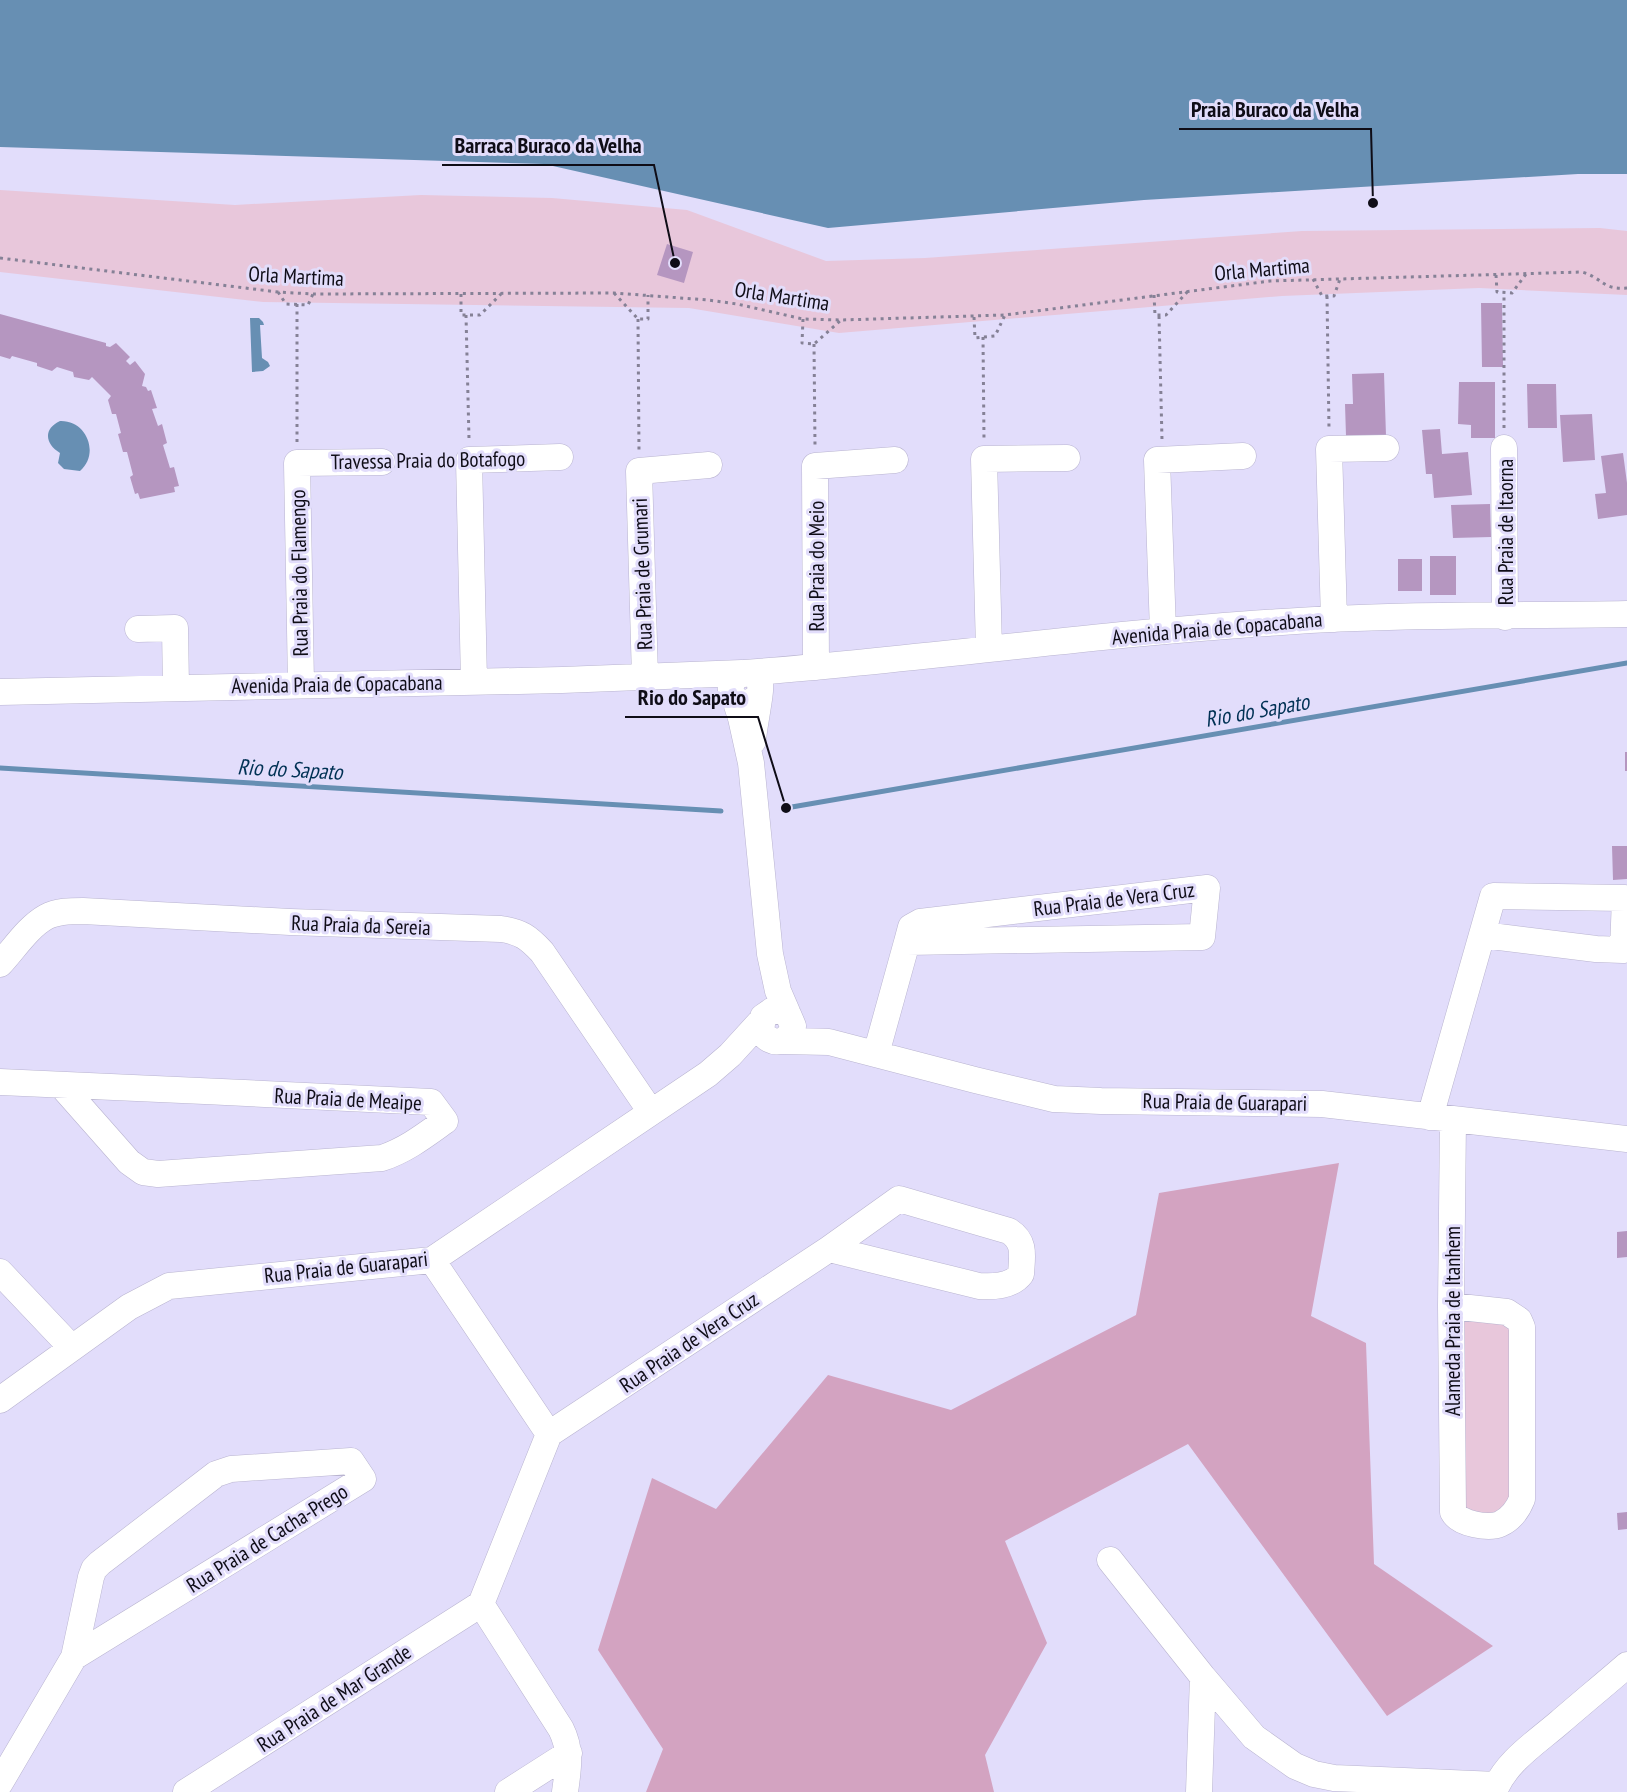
<svg xmlns="http://www.w3.org/2000/svg" width="1627" height="1792" viewBox="0 0 1627 1792" font-family="'PT Sans Narrow',sans-serif">
  <rect width="100%" height="100%" fill="#e2ddfb"/>
  <path fill="#e8c7db" d="M0 190 235 205 421 195 552 198 687 210 826 261 925 258 1302 231 1600 228 1627 231V295L1479 288 1282 296 839 333 689 308 263 302 0 272Z
    M1460 1317 1512 1325 1514 1501 1494 1518 1460 1514Z"/>
  <path fill="#d3a3c1" d="M1339 1163 1311 1316 1366 1343 1374 1564 1493 1646 1387 1716 1188 1444 1005 1541 1047 1643 985 1755 994 1792H646L663 1749 598 1650 652 1478 716 1509 828 1375 951 1410 1136 1315 1159 1193Z"/>
  <path fill="#678fb3" d="M0 0H1627V174H1578L1144 200 828 228 544 164 0 147Z
    M250 318H259L263 322 264 325H260L262 358 268 362 270 366 263 371 252 372Z
    M60 421C87 420 100 454 80 471L64 469 58 463 60 453C45 444 43 429 60 421Z"/>
  <g fill="none" stroke-linecap="round" stroke-linejoin="round">
    <path stroke="#678fb3" stroke-width="5" d="M0 768 721 811
      M786 808 1627 663"/>
  </g>
  <path fill="#b596c0" d="M667 244 693 252 684 283 657 275Z
    M1481 303H1502L1503 367H1482Z
    M0 314 106 343V346L110 347 116 343 130 357 126 361 130 365 135 361 145 374 142 386 146 387 148 391 151 390 157 408 152 409 158 426 162 424 167 443 163 445 170 468 174 467 179 486 174 487 175 492 140 499 138 493 135 494 130 477 133 475 127 452H123L118 434 121 433 116 414H112L108 400 111 396 92 377 89 380 74 377 73 372 57 367 52 371 37 366V363L12 356 10 359 0 356Z
    M1384 373 1386 436H1346L1345 404H1353L1352 374Z
    M1459 382H1495V438H1471V425L1458 424Z
    M1527 384H1556L1557 428H1528Z
    M1592 414 1595 460 1563 462 1560 415Z
    M1440 429 1442 454 1468 452 1472 495 1434 498 1432 474H1426L1422 430Z
    M1623 453 1627 483V515L1598 519 1595 494 1606 493 1601 456Z
    M1490 504 1491 537 1453 538 1451 505Z
    M1430 556H1456V595H1430Z
    M1398 559H1422V591H1398Z
    M1625 752H1627V771H1625Z
    M1612 846H1627V879L1613 880Z
    M1627 1231V1257L1617 1258V1232Z
    M1627 1512V1529L1618 1530 1617 1513Z"/>
  <g fill="none" stroke-linecap="round" stroke-linejoin="round">
    <g stroke="#b9b4d0" stroke-width="27">
      <path id="minor" d="M1504 448 1505 617
        M1334 619 1329 449 1386 448
        M138 629 175 628 176 688
        M1163 631 1157 460 1243 456
        M989 649 984 459 1067 458
        M816 667 815 466 895 460
        M745 673C924 659 1103 633 1282 622 1397 614 1512 616 1627 614
        M645 677 639 471 709 465
        M474 681 469 460 560 457
        M301 684 297 463 382 462
        M0 692 562 680 742 673
        M735 699 741 718 751 763 770 954 778 991 793 1026C789 1044 771 1047 761 1031L763 1017 773 1010 787 1012
        M753 741C753 731 762 689 760 684 759 679 755 676 751 674 732 671 723 691 739 702L750 703 759 696
        M0 964C14 949 28 927 46 917 57 911 71 911 83 911L290 922 501 929C521 932 528 937 542 952L651 1112
        M783 1041 829 1042 975 1080 1054 1099 1101 1101 1322 1104 1627 1139
        M876 1054 907 942 1202 937 1207 888 920 922 911 927 907 942
        M0 1082C144 1088 287 1095 431 1102L445 1121C424 1136 406 1150 382 1158L158 1174 143 1172 129 1162 61 1085
        M1430 1117 1493 896 1625 898 1623 950 1596 949 1483 935
        M0 1272 72 1348
        M1451 1306 1507 1312 1519 1320 1522 1327V1499C1518 1509 1511 1519 1500 1524 1489 1529 1459 1524 1453 1512L1451 1306 1453 1119
        M0 1400 129 1307 169 1286 432 1260 708 1074 730 1055 762 1020
        M549 1434 829 1249 979 1286C993 1287 1012 1286 1021 1274 1022 1256 1026 1242 1009 1231L899 1199 829 1249
        M1110 1560 1203 1677 1254 1737 1295 1766 1314 1774 1334 1778 1497 1785
        M481 1604 561 1729C572 1751 568 1769 565 1792
        M0 1783 74 1657 91 1577 94 1569 100 1563 203 1484 216 1474 231 1469 351 1461 363 1479 74 1657
        M186 1792 481 1604 549 1434 432 1260
        M508 1792 569 1753
        M1199 1792 1203 1677
        M1494 1792C1505 1762 1537 1742 1560 1722 1582 1703 1605 1684 1627 1665"/>
    </g>
    <path stroke="#858196" stroke-width="3" stroke-dasharray="3 4.5" stroke-linecap="butt" d="M0 258 278 292 313 294 614 293 708 300 737 304 803 319 841 320 1005 315 1270 281 1582 272C1603 278 1602 290 1627 288
      M1496 275 1497 292 1512 293 1526 274
      M1313 279 1322 296H1334L1340 279
      M278 292 286 304 308 305 313 294
      M614 293 638 319H648V295
      M461 294V315H480L501 294
      M1154 295 1155 315H1166L1188 291
      M1327 296 1329 429
      M297 304V443
      M466 315 469 439
      M1159 316 1162 440
      M974 317 975 338 995 336 1005 315
      M638 319 639 452
      M803 319 802 343 814 344 840 321
      M983 337 984 440
      M814 344 815 446
      M1504 428V292
      M401 461H448"/>
    <use href="#minor" stroke="#fff" stroke-width="26"/>
  </g>
  <g text-anchor="middle" dominant-baseline="central" stroke-width="6" stroke-linejoin="round" paint-order="stroke">
    <g font-size="21" fill="#0f0d17" stroke="#e2ddfb">
      <text transform="translate(1262 269) rotate(-5)">Orla Martima</text>
      <text transform="translate(296 276) rotate(3)">Orla Martima</text>
      <text transform="translate(782 296) rotate(9)">Orla Martima</text>
      <text transform="translate(428 460) rotate(-1)">Travessa Praia do Botafogo</text>
      <text transform="translate(1505 532) rotate(-90)">Rua Praia de Itaorna</text>
      <text transform="translate(816 566) rotate(-90)">Rua Praia do Meio</text>
      <text transform="translate(299 573) rotate(-91)">Rua Praia do Flamengo</text>
      <text transform="translate(642 574) rotate(-92)">Rua Praia de Grumari</text>
      <text transform="translate(1217 628) rotate(-5)">Avenida Praia de Copacabana</text>
      <text transform="translate(337 684) rotate(-1)">Avenida Praia de Copacabana</text>
      <text transform="translate(1114 899) rotate(-7)">Rua Praia de Vera Cruz</text>
      <text transform="translate(361 925) rotate(2)">Rua Praia da Sereia</text>
      <text transform="translate(348 1099) rotate(3)">Rua Praia de Meaipe</text>
      <text transform="translate(1225 1102) rotate(1)">Rua Praia de Guarapari</text>
      <text transform="translate(346 1267) rotate(-6)">Rua Praia de Guarapari</text>
      <text transform="translate(1452 1321) rotate(-90)">Alameda Praia de Itanhem</text>
      <text transform="translate(689 1342) rotate(-34)">Rua Praia de Vera Cruz</text>
      <text transform="translate(267 1538) rotate(-32)">Rua Praia de Cacha-Prego</text>
      <text transform="translate(334 1698) rotate(-33)">Rua Praia de Mar Grande</text>
    </g>
    <g font-size="22" font-style="italic" fill="#003154" stroke="#e2ddfb">
      <text transform="translate(1257 710) rotate(-10)">Rio do Sapato</text>
      <text transform="translate(290 769) rotate(3)">Rio do Sapato</text>
    </g>
  </g>
  <path fill="none" stroke="#0f0d17" stroke-width="2" d="M1373 203L1371 129H1179M675 263L654 165H442M786 808L758 717H625"/>
  <g fill="#0f0d17" stroke="#e2ddfb" stroke-width="2">
    <circle cx="1373" cy="203" r="6"/>
    <circle cx="675" cy="263" r="6"/>
    <circle cx="786" cy="808" r="6"/>
  </g>
  <g font-size="22" text-anchor="middle" font-weight="bold" fill="#0f0d17" stroke="#e2ddfb" stroke-width="6" stroke-linejoin="round" paint-order="stroke">
    <text x="1275" y="117">Praia Buraco da Velha</text>
    <text x="548" y="153">Barraca Buraco da Velha</text>
    <text x="692" y="705">Rio do Sapato</text>
  </g>
</svg>
